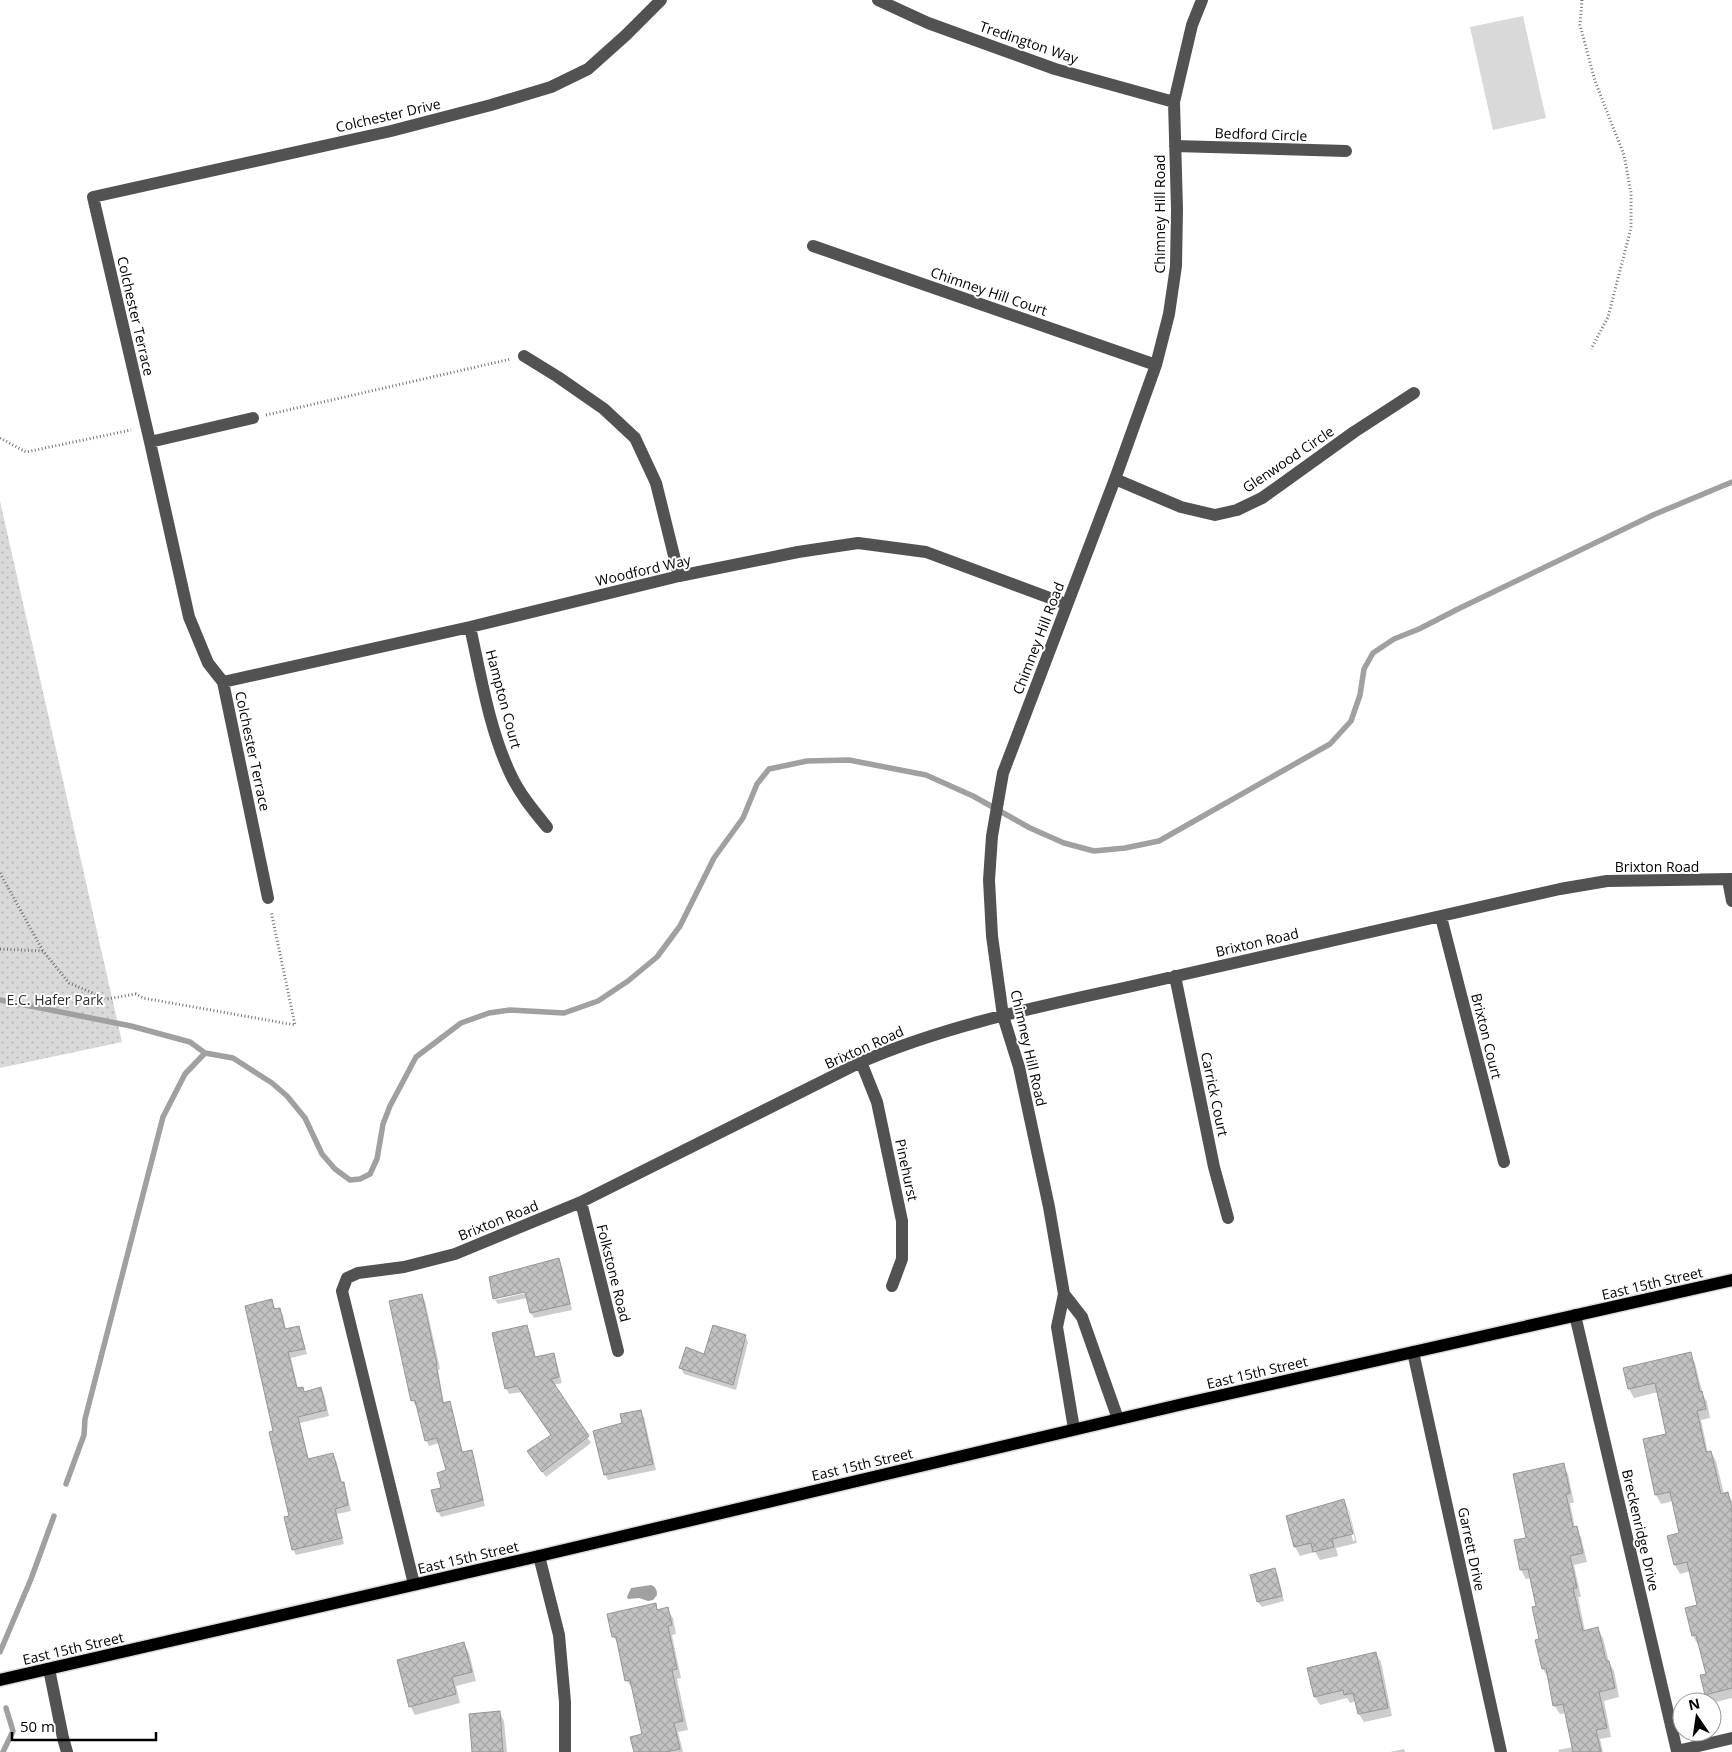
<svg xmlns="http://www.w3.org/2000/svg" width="1732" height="1752" viewBox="0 0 1732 1752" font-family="'Open Sans',sans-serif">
  <defs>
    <pattern id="park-dots" width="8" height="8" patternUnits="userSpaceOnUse" patternTransform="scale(1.25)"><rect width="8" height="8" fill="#d9d9d9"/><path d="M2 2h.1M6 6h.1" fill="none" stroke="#b8b8b8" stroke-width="1.8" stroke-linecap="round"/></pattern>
    <pattern id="building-cross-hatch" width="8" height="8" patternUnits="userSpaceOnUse" patternTransform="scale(1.25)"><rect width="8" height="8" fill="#c2c2c2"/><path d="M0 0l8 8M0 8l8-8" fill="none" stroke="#a5a5a5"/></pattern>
  </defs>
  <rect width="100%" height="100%" fill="#fff"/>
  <path fill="url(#park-dots)" d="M0 501 122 1042 0 1068Z"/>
  <path fill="#d9d9d9" d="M1523 16 1546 118 1493 130 1470 27Z"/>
  <path fill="#a0a0a0" d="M651 1585C656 1587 657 1590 657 1595L653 1600 648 1601 639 1598 628 1599 627 1597 631 1588Z"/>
  <path fill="#0003" fill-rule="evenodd" d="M558 1260 562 1266 572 1310 534 1318 531 1313 527 1298 498 1304 495 1300 531 1292Z
    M422 1296 425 1301 440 1369 438 1370 444 1404 449 1403 452 1408 463 1453 471 1451 474 1457 485 1506 441 1517 438 1511 447 1471 440 1443 429 1446 426 1440 418 1406 416 1407 413 1401 391 1302Z
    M272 1301 276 1310H279L283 1315 286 1330 298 1328 301 1334 307 1354 291 1358 298 1389 304 1393 321 1389 324 1394 329 1416 300 1423 309 1460 332 1454 336 1460 342 1483 346 1489 351 1511 337 1514 344 1544 296 1555 293 1549 291 1517 275 1432Z
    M526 1327 530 1332 536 1358 553 1354 556 1360 562 1383 554 1385 591 1443 546 1477 532 1457 552 1436 522 1392 509 1394 506 1388Z
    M745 1336 748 1342 736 1390 684 1374 681 1368Z
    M1690 1354 1695 1363 1703 1395 1707 1402 1710 1418 1701 1420 1708 1453 1711 1452 1716 1461 1724 1494 1727 1493 1732 1501V1698L1712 1703 1707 1694 1708 1675 1700 1645H1698L1693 1636 1687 1609 1699 1606 1691 1571 1680 1574 1675 1565 1668 1537 1681 1534 1673 1501 1661 1504 1656 1495 1644 1440 1668 1435 1658 1392 1634 1398 1629 1389Z
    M640 1411 644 1417 656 1470 608 1480 605 1474 623 1424Z
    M1563 1465 1568 1474 1574 1503H1570L1575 1528 1581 1537 1587 1562 1574 1565 1581 1597H1578L1585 1631 1598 1629 1603 1638 1609 1662 1614 1671 1619 1697 1604 1701 1611 1737 1600 1739 1603 1752H1559L1558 1750 1573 1747 1567 1713 1560 1714 1554 1705 1548 1678 1543 1669 1536 1640H1541L1538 1606 1531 1578 1526 1579 1521 1570 1515 1541 1528 1539Z
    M1343 1501 1349 1510 1357 1543 1336 1548 1338 1556 1320 1560 1315 1552 1300 1556 1295 1547 1287 1517ZM1345 1509H1348L1355 1540 1353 1541Z
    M1274 1570 1278 1576 1284 1601 1262 1607 1258 1602Z
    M655 1605 659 1611 667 1609 673 1618 676 1634 672 1635 681 1678 677 1679 688 1730 678 1732 683 1752H635L643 1735 633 1689 626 1680 619 1646 614 1637Z
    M464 1644 469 1653 476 1681 456 1686 460 1703 415 1715 410 1706Z
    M1376 1654 1381 1662 1392 1716 1364 1722 1359 1714 1356 1701 1350 1703 1347 1698 1320 1705 1315 1697Z
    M499 1712 504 1721 507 1752H473Z
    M1404 1749 1405 1752H1390Z"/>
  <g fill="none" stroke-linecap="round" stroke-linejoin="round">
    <path stroke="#a0a0a0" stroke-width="5.5" d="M0 1000 131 1026 190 1042 205 1053 233 1058 272 1083 287 1096 305 1118 322 1154 335 1169 350 1180 360 1179 370 1174 377 1159 383 1124 390 1106 416 1057 461 1023 489 1013 510 1010 564 1013 598 1001 628 981 657 957 680 926 714 858 743 818 757 784 769 769 807 761 849 760 926 775 973 796 1030 828 1064 843 1094 851 1125 848 1159 841 1330 744 1351 721 1360 695 1364 669 1373 653 1394 639 1419 629 1458 609 1653 515 1732 482
      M66 1484 84 1435 85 1419 163 1117 185 1074 205 1053
      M0 1652 31 1579 54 1516
      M3 1752 13 1731 6 1708"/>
  </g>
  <path fill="url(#building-cross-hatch)" stroke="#969696" d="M559 1258 570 1304 530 1313 525 1292 493 1299 489 1277Z
    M422 1294 437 1364H436L443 1403 450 1401 462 1452 472 1450 483 1500 437 1512 431 1490 441 1488 437 1473 446 1470 437 1438 425 1441 415 1400 411 1401 389 1301Z
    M272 1299 274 1309 280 1308 285 1329 299 1326 305 1349 288 1352 297 1388 303 1387 304 1392 321 1387 326 1410 298 1417 308 1459 333 1453 341 1482H344L348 1505 335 1509 342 1538 292 1550 284 1517 289 1516 269 1432 273 1431 245 1306Z
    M527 1325 535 1357 554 1353 559 1377 551 1379 589 1436 542 1472 527 1451 551 1435 517 1386 505 1389 492 1333Z
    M713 1325 746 1335 733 1385 679 1368 686 1347 704 1354Z
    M1691 1352 1700 1392 1702 1391 1706 1409 1697 1411 1706 1452 1711 1451 1721 1494 1728 1492 1732 1509V1688L1705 1695 1700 1675 1706 1674 1696 1635 1692 1636 1685 1608 1697 1605 1687 1562 1674 1565 1667 1536 1679 1533 1670 1492 1655 1495 1643 1439 1666 1434 1655 1383 1628 1389 1623 1368Z
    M641 1410 653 1464 604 1475 593 1431 622 1423 620 1414Z
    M1564 1463 1570 1493 1566 1494 1573 1527 1577 1526 1583 1553 1570 1556 1577 1588H1573L1583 1631 1598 1627 1606 1661H1609L1615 1688 1599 1692 1607 1728 1596 1730 1601 1752H1573L1563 1704 1553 1706 1546 1668 1542 1669 1535 1640 1539 1639 1532 1607 1536 1606 1528 1569 1520 1570 1514 1540 1526 1538 1513 1474Z
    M1344 1499 1353 1534 1332 1539 1334 1547 1313 1552 1311 1543 1294 1547 1286 1516Z
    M1275 1568 1282 1596 1257 1602 1250 1575Z
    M656 1603 657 1610 668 1607 672 1625 668 1626 677 1669 672 1670 683 1721 674 1723 680 1749 665 1752H634L630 1737 642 1734 630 1680 625 1681 616 1637H612L607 1614Z
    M464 1642 472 1672 452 1677 456 1694 409 1707 397 1660Z
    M1376 1652 1388 1708 1358 1714 1353 1693 1344 1695 1343 1690 1314 1697 1307 1668Z
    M500 1711 503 1752H472L469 1714Z"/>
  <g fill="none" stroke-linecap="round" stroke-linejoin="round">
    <g stroke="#dbdbdb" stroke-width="15">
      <path id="major" d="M0 1680 539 1556 1183 1404 1732 1280"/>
    </g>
    <path stroke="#747474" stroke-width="3" stroke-dasharray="1 2.5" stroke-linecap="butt" d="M1582 0 1580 25 1595 81 1624 155 1631 193V228L1608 317 1591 349
      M266 415 511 359
      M0 438 26 452 131 430
      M0 873 43 951
      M0 949 43 951 69 983 107 999 136 994 143 998 295 1025 271 911"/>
    <path stroke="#525252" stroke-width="12" d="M878 0 928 23 1055 69 1174 102
      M1175 146 1346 151
      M813 246 1156 365
      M524 356 558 377 604 409 635 438 656 483 679 576
      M150 442 253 418
      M1115 479 1181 507 1215 515 1237 510 1262 498 1354 432 1414 393
      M470 627C481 676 489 728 510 773 519 793 533 810 547 827
      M223 682 470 627 679 576 798 552 858 543 926 552 1066 604
      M1728 880 1732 901
      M268 898 223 682 208 663 189 617 150 442 93 197 391 131 491 105 551 87 588 69 626 35 661 0
      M1441 917 1504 1162
      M1175 976 1214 1167 1228 1218
      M861 1062 877 1102 902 1221V1259L892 1286
      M581 1202 618 1351
      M1064 1294 1082 1317 1118 1419
      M1575 1315 1677 1751 1732 1738
      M1413 1352 1501 1752
      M1074 1429 1057 1327 1064 1294 1049 1207 1019 1067 1003 1016 992 936 989 880 992 836 1003 773 1115 479 1156 365 1169 314 1176 266 1177 209 1174 102 1192 25 1202 0
      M539 1556 559 1635 565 1702V1752
      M414 1584 342 1291 347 1278 358 1273 404 1267 455 1254 581 1202 861 1062C949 1024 1043 1006 1137 985 1278 952 1419 922 1560 889L1607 881 1732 879
      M49 1669 63 1738 67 1752"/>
    <use href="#major" stroke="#000" stroke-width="12"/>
  </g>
  <g text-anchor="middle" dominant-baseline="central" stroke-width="4" stroke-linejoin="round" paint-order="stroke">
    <g font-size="14" fill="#000" stroke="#fff">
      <text transform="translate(1029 42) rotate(19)">Tredington Way</text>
      <text transform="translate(388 115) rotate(-13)">Colchester Drive</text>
      <text transform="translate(1261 134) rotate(2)">Bedford Circle</text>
      <text transform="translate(1159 214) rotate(-90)">Chimney Hill Road</text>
      <text transform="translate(989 291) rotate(19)">Chimney Hill Court</text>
      <text transform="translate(136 316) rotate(77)">Colchester Terrace</text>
      <text transform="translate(1288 459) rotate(-34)">Glenwood Circle</text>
      <text transform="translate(643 570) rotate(-13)">Woodford Way</text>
      <text transform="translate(1038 638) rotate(-69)">Chimney Hill Road</text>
      <text transform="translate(504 699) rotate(75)">Hampton Court</text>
      <text transform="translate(253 751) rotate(78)">Colchester Terrace</text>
      <text x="1657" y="866">Brixton Road</text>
      <text transform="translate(1257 942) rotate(-13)">Brixton Road</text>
      <text transform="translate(1487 1036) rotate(76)">Brixton Court</text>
      <text transform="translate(864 1047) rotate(-24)">Brixton Road</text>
      <text transform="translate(1029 1048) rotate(77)">Chimney Hill Road</text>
      <text transform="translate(1215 1094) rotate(78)">Carrick Court</text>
      <text transform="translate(907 1170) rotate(78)">Pinehurst</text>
      <text transform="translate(498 1220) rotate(-22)">Brixton Road</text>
      <text transform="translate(614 1273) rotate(76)">Folkstone Road</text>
      <text transform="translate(1652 1283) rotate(-13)">East 15th Street</text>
      <text transform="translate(1257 1372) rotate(-13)">East 15th Street</text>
      <text transform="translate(862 1464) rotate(-13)">East 15th Street</text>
      <text transform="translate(1641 1530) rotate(77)">Breckenridge Drive</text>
      <text transform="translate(1472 1549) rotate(78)">Garrett Drive</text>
      <text transform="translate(468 1557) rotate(-13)">East 15th Street</text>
      <text transform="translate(73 1648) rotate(-13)">East 15th Street</text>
    </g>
    <g font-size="14" fill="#303030" stroke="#fff">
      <text x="55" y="999">E.C. Hafer Park</text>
    </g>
  </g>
  <g transform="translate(1697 1717) rotate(347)"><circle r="24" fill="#ffffff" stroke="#999999"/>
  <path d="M0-4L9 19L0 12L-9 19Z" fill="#000000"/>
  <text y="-8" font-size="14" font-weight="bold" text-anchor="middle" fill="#000000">N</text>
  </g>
  <path d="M12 1732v8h144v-8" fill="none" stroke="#000000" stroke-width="2.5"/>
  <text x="20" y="1732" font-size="15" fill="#000000" stroke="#ffffff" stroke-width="4" paint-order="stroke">50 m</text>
</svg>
